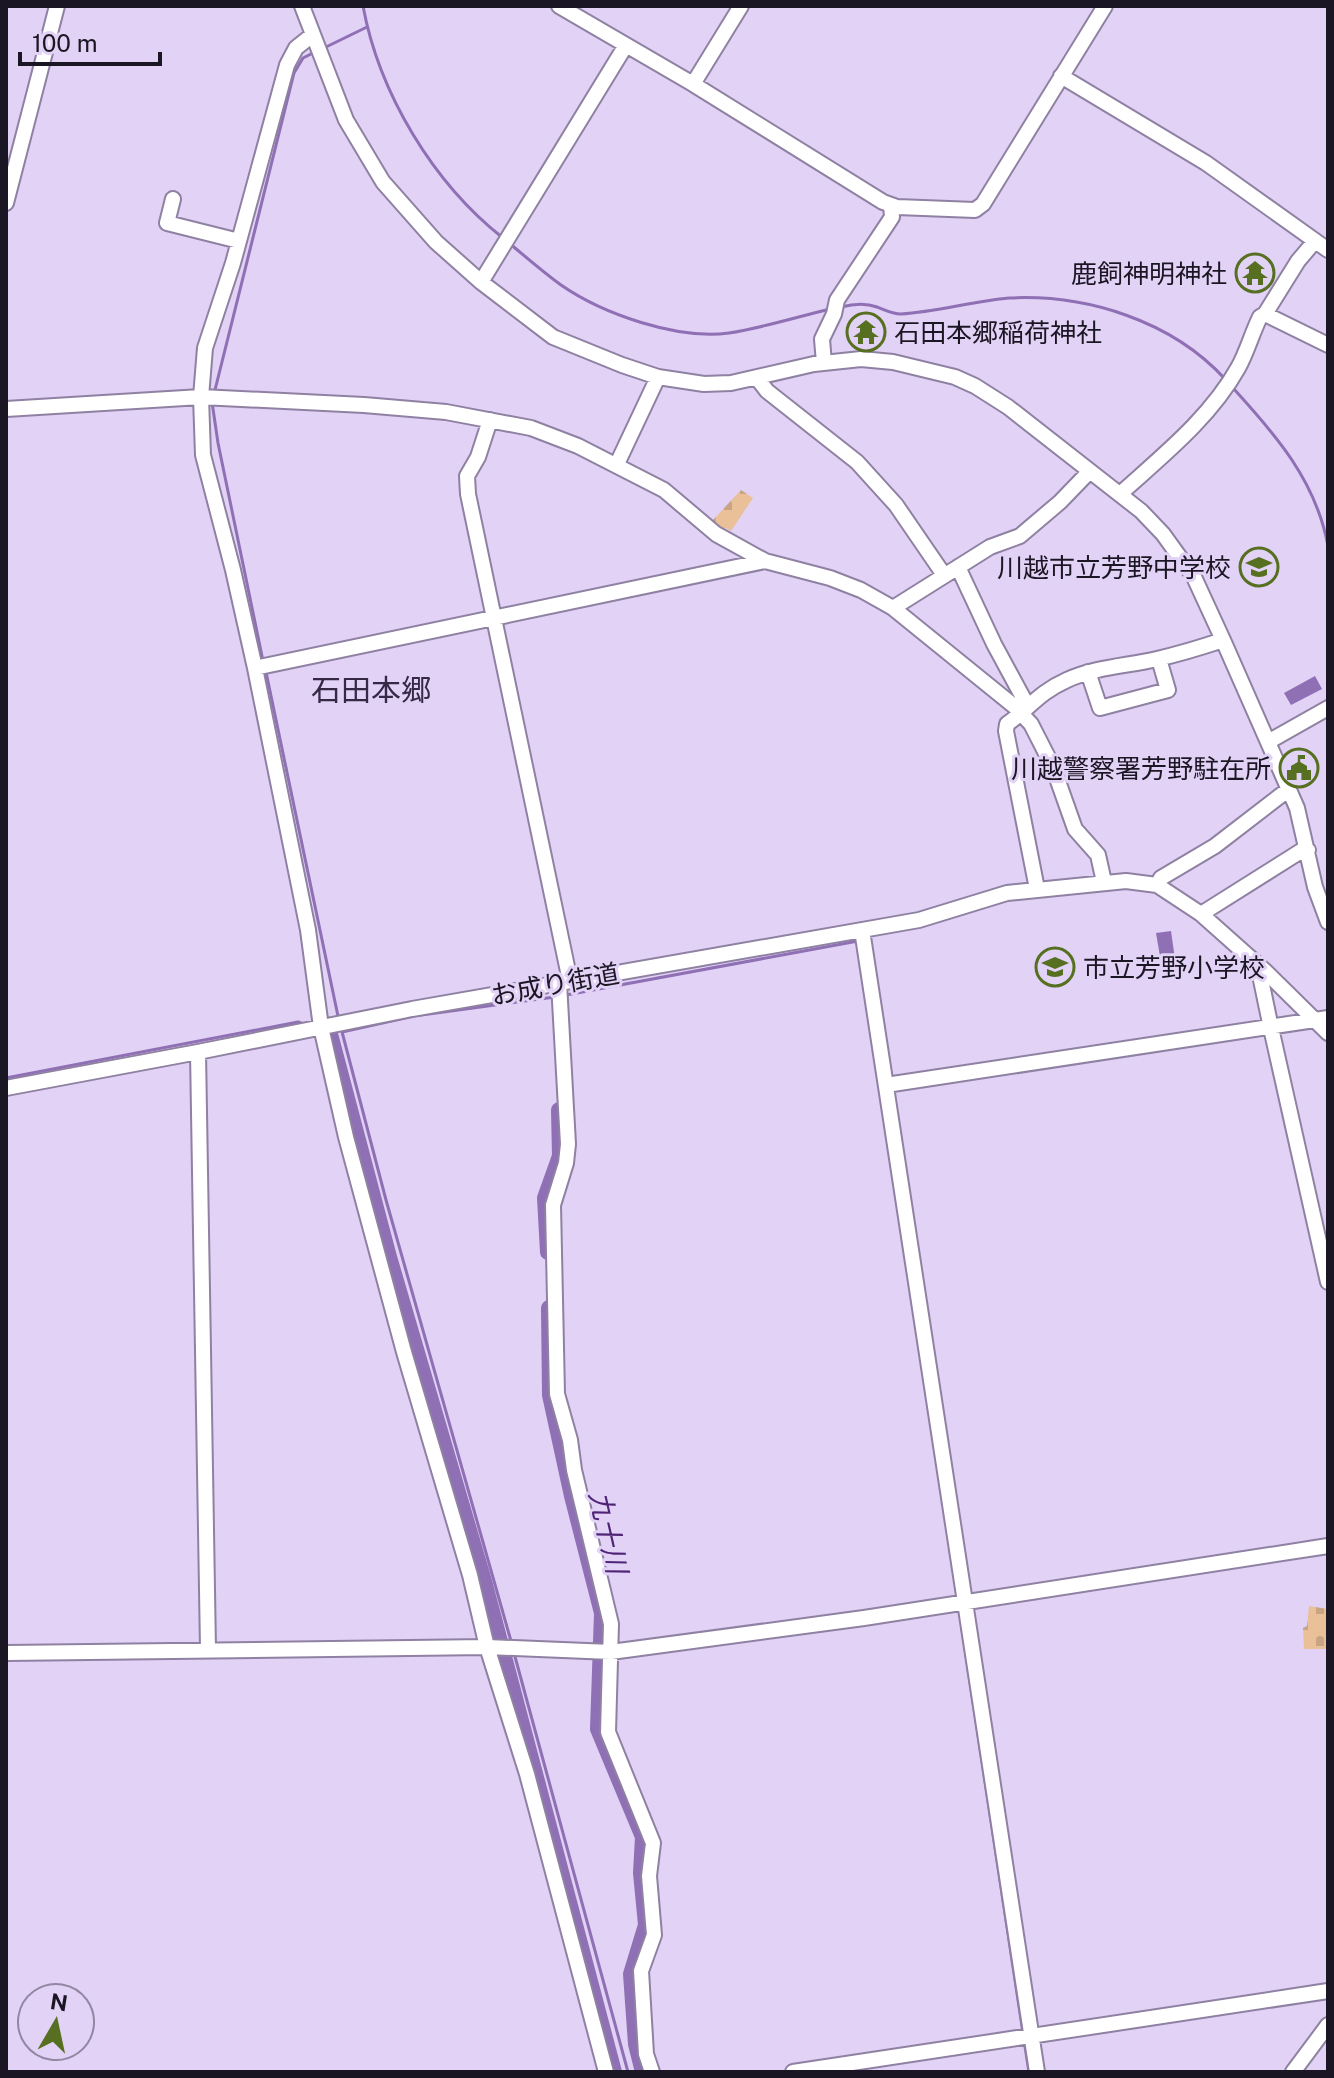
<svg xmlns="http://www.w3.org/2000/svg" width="1334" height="2078" viewBox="0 0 1334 2078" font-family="'Public Sans','Noto Sans JP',sans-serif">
  <defs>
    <pattern id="cemetery-stones" width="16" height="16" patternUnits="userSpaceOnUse" patternTransform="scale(2)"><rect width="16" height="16" fill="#eac098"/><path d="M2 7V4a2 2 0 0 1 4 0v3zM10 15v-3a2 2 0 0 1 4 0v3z" fill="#c8a483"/></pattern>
  </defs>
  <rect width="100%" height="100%" fill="#e1d2f6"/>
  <path fill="url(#cemetery-stones)" d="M741 490 753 498 731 531 726 528 723 530 711 522Z
    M1309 1606 1328 1609V1649H1304L1303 1628 1307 1626Z"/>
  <path fill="#8f70b4" d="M1315 676 1322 689 1291 705 1284 693Z
    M1171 931 1176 966 1162 968 1156 933Z"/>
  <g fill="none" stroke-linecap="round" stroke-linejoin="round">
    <path stroke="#8f70b4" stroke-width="3" d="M363 6C379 93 433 183 503 238
      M324 48 367 27
      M509 243C526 257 543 272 561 285 603 314 677 340 729 333 762 328 797 317 830 309
      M841 307C853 304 866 303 877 307 885 310 892 314 901 314 937 312 973 301 1009 298 1087 294 1172 321 1225 379
      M1233 388C1276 435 1316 481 1328 546
      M214 394 294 73 303 58 313 53
      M6 402 28 401
      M212 402 218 443 263 661
      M266 672 339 1021
      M566 995 858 941
      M341 1028 386 1200 511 1641
      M342 1032 414 1016 555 997
      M6 1078 298 1022 304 1024
      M962 1629 1023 2033
      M514 1653 628 2072
      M1024 2040 1029 2072"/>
    <path stroke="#8f70b4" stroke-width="16" d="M330 1034 389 1257 484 1581 614 2072
      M548 1252 545 1198 560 1156 559 1110
      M549 1308 550 1395 572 1496 602 1613 598 1729 643 1837 641 1873 646 1925 631 1974 636 2044 643 2072"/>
    <g stroke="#8f81a2" stroke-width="18">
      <path id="minor" d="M302 6 346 120 383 182 436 242 481 282 553 337 622 365 658 377 704 384 731 383 814 364 861 359 893 362 955 377 975 386 1008 407 1141 511 1163 534 1194 577 1223 640 1297 808 1315 887 1328 922
        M559 6 693 84 883 202 897 207 975 210 983 204 1105 6
        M311 36 296 48 287 65 233 263 205 348 201 397 203 455 233 570 255 668 308 930 321 1027 346 1137 404 1352 470 1575 487 1647 527 1774 606 2072
        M1061 76 1206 163 1328 250
        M693 84 741 6
        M173 199 167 223 239 241
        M6 203 57 6
        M481 282 626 45
        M1265 314 1328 345
        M824 363 822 339 834 314 837 300 892 217 891 205
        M757 378 767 391 857 462 896 505 944 575
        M6 409 201 397 364 405 446 412 531 428 578 446 664 490 716 534 765 561 830 578 861 590 893 608 1014 706 1031 724 1053 767 1075 829 1098 855 1104 882
        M490 420 478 457 467 476 468 494 570 981
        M617 464 658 377
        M1120 494C1162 456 1210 418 1238 368 1247 352 1252 333 1260 317L1265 314 1298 261 1315 241
        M958 567 994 644 1027 705
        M893 608 990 547 1020 536 1060 502 1089 472
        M255 668 765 561
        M1088 672 1100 708 1168 690 1159 659
        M1268 742 1328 708
        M1157 885 1161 878 1215 846 1289 789
        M1037 889 1006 731 1007 724C1030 708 1038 693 1067 680 1095 667 1127 666 1157 659 1179 654 1202 647 1223 640
        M1201 914 1301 851 1308 850
        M862 930 1037 2072
        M1265 971 1261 980 1271 1028 1328 1282
        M559 983 568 1144 566 1163 553 1205 557 1394 570 1440 574 1470 611 1624 608 1732 653 1843 649 1876 654 1935 641 1971 646 2054 652 2072
        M198 1052 208 1649
        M886 1085 1328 1018
        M6 1088 198 1052 412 1009 919 920 1007 893 1126 881 1157 885 1201 914 1265 971 1328 1033
        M6 1653 487 1647 611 1652 864 1618 1328 1546
        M793 2072 1328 1991
        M1293 2072 1328 2025"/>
    </g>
    <use href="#minor" stroke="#fff" stroke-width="14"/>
  </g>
  <defs>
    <g id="temple-ring" transform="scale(2)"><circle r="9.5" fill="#e1d2f6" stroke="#576f20" stroke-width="1.5"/><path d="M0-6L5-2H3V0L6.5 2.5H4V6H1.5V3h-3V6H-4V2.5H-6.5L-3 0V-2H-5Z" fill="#576f20"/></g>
    <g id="school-ring" transform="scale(2)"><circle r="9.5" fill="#e1d2f6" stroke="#576f20" stroke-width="1.5"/><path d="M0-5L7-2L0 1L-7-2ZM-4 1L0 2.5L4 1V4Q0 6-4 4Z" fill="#576f20"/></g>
    <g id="civic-ring" transform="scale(2)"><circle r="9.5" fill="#e1d2f6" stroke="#576f20" stroke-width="1.5"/><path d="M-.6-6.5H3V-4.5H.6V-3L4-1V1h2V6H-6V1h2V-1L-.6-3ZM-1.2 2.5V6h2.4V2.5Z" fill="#576f20"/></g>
  </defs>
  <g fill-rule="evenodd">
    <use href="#temple-ring" x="1255" y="273"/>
    <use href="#temple-ring" x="866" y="332"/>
    <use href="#school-ring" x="1259" y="567"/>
    <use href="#civic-ring" x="1299" y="768"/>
    <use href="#school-ring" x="1055" y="967"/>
  </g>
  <g text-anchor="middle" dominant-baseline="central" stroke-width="6" stroke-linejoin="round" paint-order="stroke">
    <g font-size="26" fill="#1b1623" stroke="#e1d2f6" text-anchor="end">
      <text x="1227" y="273">鹿飼神明神社</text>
      <text x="894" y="332" text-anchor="start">石田本郷稲荷神社</text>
      <text x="1231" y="567">川越市立芳野中学校</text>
      <text x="1271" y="768">川越警察署芳野駐在所</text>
      <text x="1083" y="967" text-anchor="start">市立芳野小学校</text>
    </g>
    <g font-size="26" fill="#1b1623" stroke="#e1d2f6">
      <text transform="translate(555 984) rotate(-10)">お成り街道</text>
    </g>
    <g font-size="28" font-style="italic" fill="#4f2476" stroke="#e1d2f6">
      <text transform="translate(609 1532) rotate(77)">九十川</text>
    </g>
    <g font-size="30" fill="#362946" stroke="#e1d2f6">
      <text x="371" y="690">石田本郷</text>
    </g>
  </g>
  <rect width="1334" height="2078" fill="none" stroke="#1b1623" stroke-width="16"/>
  <g transform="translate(56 2022) rotate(9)"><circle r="38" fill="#e1d2f6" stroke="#9287a2" stroke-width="2"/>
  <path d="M0-6L14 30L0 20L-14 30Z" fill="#576f20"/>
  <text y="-12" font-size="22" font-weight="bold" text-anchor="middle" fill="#1b1623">N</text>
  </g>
  <path d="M20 52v12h140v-12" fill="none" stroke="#1b1623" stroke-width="4"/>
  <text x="32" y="52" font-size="24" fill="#1b1623" stroke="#e1d2f6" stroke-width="6" paint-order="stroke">100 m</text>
</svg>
